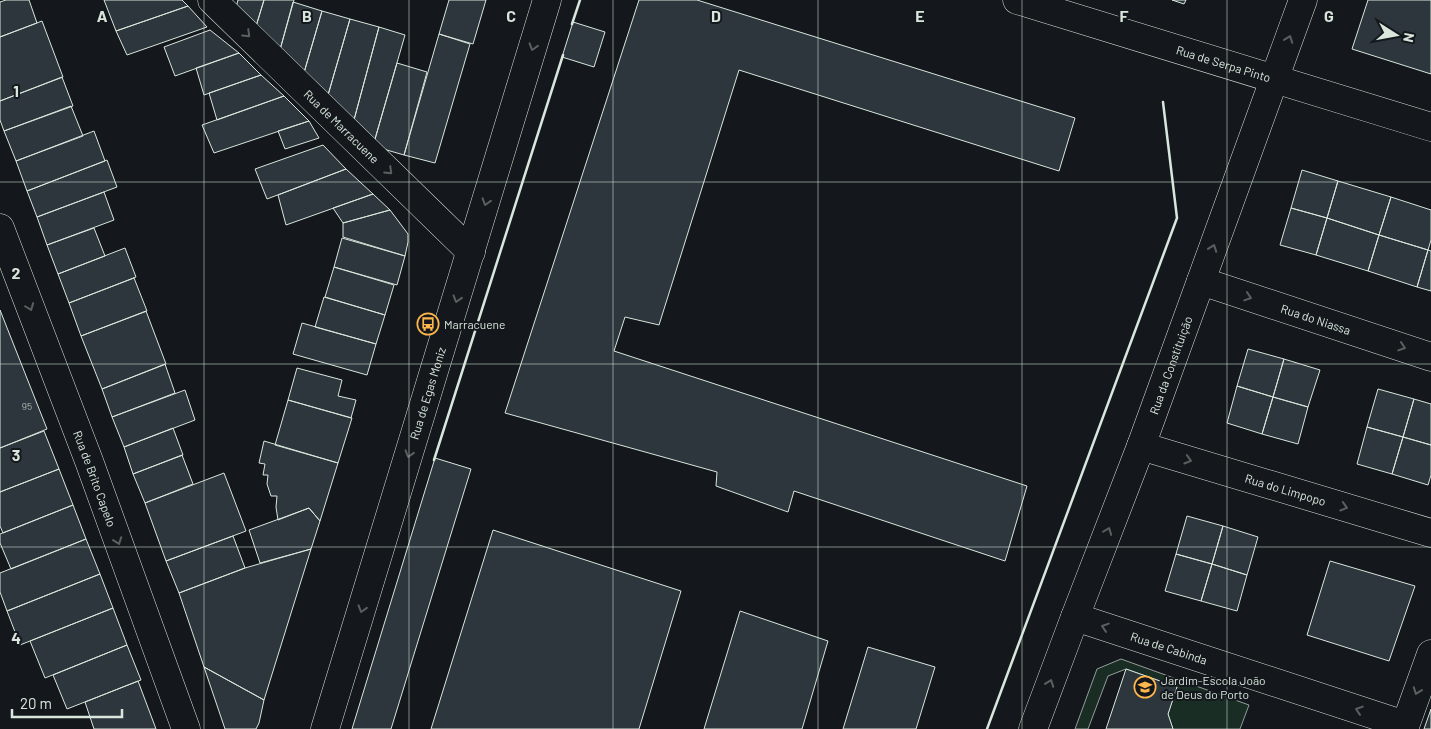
<svg xmlns="http://www.w3.org/2000/svg" width="1431" height="729" viewBox="0 0 1431 729" font-family="Barlow,sans-serif">
  <rect width="100%" height="100%" fill="#14181c"/>
  <path fill="#1a2d24" stroke="#939e99" d="M1121 659 1249 705 1240 729H1173L1168 714 1177 687 1126 669 1108 676 1088 729H1075L1097 669Z"/>
  <path fill="#2c363c" stroke="#d8e6dc" d="M6 0H29L37 23 0 37V2Z
    M104 0H182L188 6 116 31Z
    M238 0H264L254 33 235 11Z
    M264 0H294L278 57 254 33Z
    M449 0H486L473 44 439 34Z
    M639 0H697L1075 118 1059 171 739 70 659 325 625 317 614 351 1027 486 1005 561 794 491 788 512 716 486 717 472 505 413Z
    M1172 0H1186L1184 4Z
    M1368 0H1431V74L1352 49Z
    M293 2 322 11 301 83 278 57Z
    M188 6 207 27 127 55 116 31Z
    M322 11 350 19 326 102 301 83Z
    M350 19 379 27 351 131 326 102Z
    M42 21 63 77 0 101V37Z
    M573 22 605 32 594 67 562 57Z
    M379 27 405 35 373 146 351 131Z
    M210 30 239 53 175 76 164 47Z
    M439 34 470 44 435 163 404 155Z
    M239 53 261 75 204 95 196 68Z
    M397 63 427 72 404 155 373 146Z
    M261 75 284 96 217 120 209 93Z
    M62 77 73 106 4 131 0 120V101Z
    M284 96 309 121 214 153 202 125Z
    M71 106 83 136 16 161 4 131Z
    M309 121 319 138 285 149 278 131Z
    M94 131 105 161 27 191 16 161Z
    M323 145 346 169 267 199 255 169Z
    M107 160 117 187 37 217 27 191Z
    M346 169 373 194 286 225 278 195Z
    M1302 170 1338 181 1327 218 1291 208Z
    M1338 181 1391 197 1379 235 1327 218Z
    M104 192 114 220 47 245 37 217Z
    M373 194 390 210 343 223 333 208Z
    M1391 197 1431 210V240L1428 250 1379 235Z
    M1291 208 1327 218 1316 255 1280 245Z
    M390 210 408 234V242L405 256 343 237V223Z
    M1327 218 1379 235 1368 271 1316 255Z
    M94 228 105 256 58 274 47 245Z
    M1379 235 1428 250 1417 287 1368 271Z
    M342 238 405 256 397 285 334 267Z
    M125 248 136 277 69 303 58 274Z
    M1428 250 1431 251V291L1417 287Z
    M334 267 394 285 385 315 325 297Z
    M134 278 147 311 81 336 69 303Z
    M324 297 385 315 376 344 315 327Z
    M0 310 47 429 0 448Z
    M146 311 166 364 102 389 81 336Z
    M302 323 376 344 367 375 293 354Z
    M1248 349 1284 359 1273 397 1237 386Z
    M1284 359 1320 370 1308 407 1273 397Z
    M165 364 175 393 112 417 102 389Z
    M297 368 342 380 338 396 356 400 351 418 288 400Z
    M1237 386 1273 397 1262 434 1227 423Z
    M1378 389 1414 399 1403 437 1367 427Z
    M185 390 195 420 124 447 112 417Z
    M1273 397 1308 407 1298 444 1262 434Z
    M1414 399 1431 404V445L1403 437Z
    M288 400 352 418 338 463 275 445Z
    M1367 427 1403 437 1392 474 1357 464Z
    M173 428 183 455 133 474 124 447Z
    M44 431 59 469 0 492V448Z
    M1403 437 1431 445V475L1428 485 1392 474Z
    M264 441 338 463 320 521 309 508 278 520 276 507 277 496H271L267 484 268 475H263L265 464 259 463Z
    M182 455 193 484 145 503 133 474Z
    M435 458 471 469 391 729H352Z
    M59 469 73 505 3 533 0 526V492Z
    M224 473 246 531 166 561 145 503Z
    M73 505 86 539 11 569 0 543V534Z
    M309 508 320 521 311 549 260 563 249 530Z
    M1187 516 1223 526 1212 564 1176 554Z
    M1223 526 1258 537 1247 575 1212 564Z
    M493 530 681 591 639 729H431Z
    M233 536 245 568 179 593 166 561Z
    M86 539 100 574 7 611 0 592V573Z
    M311 549 264 700 204 667 179 593 245 568Z
    M1176 554 1212 564 1201 601 1165 591Z
    M1330 561 1415 586 1389 661 1307 635Z
    M1212 564 1247 575 1237 611 1201 601Z
    M100 574 113 608 20 645 7 611Z
    M113 608 127 645 45 678 30 641Z
    M740 611 828 641 802 729H704Z
    M127 645 141 680 67 709 53 675Z
    M868 647 935 667 916 729H843Z
    M204 667 264 700 259 723 256 729H225Z
    M1126 669 1177 687 1168 714 1173 729H1106Z
    M138 681 156 729H94L85 702Z
    M1431 709V729H1424Z"/>
  <g fill="none" stroke-linecap="round" stroke-linejoin="round">
    <g stroke="#d8e6dc" stroke-width="29">
      <g id="minor">
        <path id="s1" d="M212 0 471 252"/>
        <path id="s2" d="M1017 0 1431 127"/>
        <path id="s3" d="M0 228 89 461 186 729"/>
        <path id="s4" d="M1201 281 1431 357"/>
        <path id="s5" d="M1141 446 1431 533"/>
        <path id="s6" d="M1075 617 1405 725"/>
        <path d="M1404 729 1431 654"/>
      </g>
    </g>
    <g stroke="#d8e6dc" stroke-width="29">
      <g id="major">
        <path id="s7" d="M325 729 547 0"/>
        <path id="s8" d="M1033 729 1075 617 1141 446 1303 0"/>
      </g>
    </g>
    <use href="#minor" stroke="#14181c" stroke-width="28"/>
    <use href="#major" stroke="#14181c" stroke-width="28"/>
    <path stroke="#d8e6dc" stroke-width="2.5" d="M572 24 580 0
      M434 460 563 55
      M987 729 1177 218 1163 102"/>
  </g>
  <defs><path id="oneway-chevron" d="M-2-3.5L2.5 0L-2 3.5" fill="none" stroke-width="1.6" stroke-linecap="round" stroke-linejoin="round" transform="scale(1.25)"/></defs>
  <g stroke="#59605f">
    <use href="#oneway-chevron" transform="translate(247 34) rotate(44)"/>
    <use href="#oneway-chevron" transform="translate(1289 39) rotate(-70)"/>
    <use href="#oneway-chevron" transform="translate(533 47) rotate(107)"/>
    <use href="#oneway-chevron" transform="translate(389 171) rotate(44)"/>
    <use href="#oneway-chevron" transform="translate(486 202) rotate(107)"/>
    <use href="#oneway-chevron" transform="translate(1213 248) rotate(-70)"/>
    <use href="#oneway-chevron" transform="translate(1248 297) rotate(18)"/>
    <use href="#oneway-chevron" transform="translate(457 299) rotate(107)"/>
    <use href="#oneway-chevron" transform="translate(30 307) rotate(69)"/>
    <use href="#oneway-chevron" transform="translate(1402 347) rotate(18)"/>
    <use href="#oneway-chevron" transform="translate(409 454) rotate(107)"/>
    <use href="#oneway-chevron" transform="translate(1188 460) rotate(17)"/>
    <use href="#oneway-chevron" transform="translate(1344 507) rotate(17)"/>
    <use href="#oneway-chevron" transform="translate(1108 531) rotate(-69)"/>
    <use href="#oneway-chevron" transform="translate(118 541) rotate(70)"/>
    <use href="#oneway-chevron" transform="translate(362 609) rotate(107)"/>
    <use href="#oneway-chevron" transform="translate(1105 627) rotate(-162)"/>
    <use href="#oneway-chevron" transform="translate(1050 683) rotate(-70)"/>
    <use href="#oneway-chevron" transform="translate(1417 691) rotate(110)"/>
    <use href="#oneway-chevron" transform="translate(1359 710) rotate(-162)"/>
  </g>
  <path fill="none" stroke="#d8e6dc" stroke-width="1" stroke-opacity="0.55" d="M204 0V729M409 0V729M613 0V729M818 0V729M1022 0V729M1227 0V729M0 182H1431M0 364H1431M0 547H1431"/>
  <defs>
    <g id="bus-ring" transform="scale(1.125)"><circle r="9.5" fill="#14181c" stroke="#ffb74d" stroke-width="1.5"/><path d="M-5-6H5V4H4V6H2V4H-2V6H-4V4H-5ZM-3.5-4V0h7V-4ZM-3.5 1.2v1.5H-2V1.2ZM2 1.2v1.5H3.5V1.2Z" fill="#ffb74d"/></g>
    <g id="school-ring" transform="scale(1.125)"><circle r="9.5" fill="#14181c" stroke="#ffb74d" stroke-width="1.5"/><path d="M0-5L7-2L0 1L-7-2ZM-4 1L0 2.5L4 1V4Q0 6-4 4Z" fill="#ffb74d"/></g>
  </defs>
  <g fill-rule="evenodd">
    <use href="#bus-ring" x="428" y="324"/>
    <use href="#school-ring" x="1145" y="687"/>
  </g>
  <g text-anchor="middle" dominant-baseline="central" stroke-width="4" stroke-linejoin="round" paint-order="stroke">
    <g font-size="10" fill="#adbab4">
      <text x="27" y="406">95</text>
    </g>
    <g font-size="12" fill="#d8e6dc" stroke="#14181c">
      <text stroke="none"><textPath href="#s2" startOffset="216">Rua de Serpa Pinto</textPath></text>
      <text stroke="none"><textPath href="#s1" startOffset="181">Rua de Marracuene</textPath></text>
      <text stroke="none"><textPath href="#s4" startOffset="121">Rua do Niassa</textPath></text>
      <text stroke="none"><textPath href="#s8" startOffset="389">Rua da Constituição</textPath></text>
      <text stroke="none"><textPath href="#s7" startOffset="351">Rua de Egas Moniz</textPath></text>
      <text stroke="none"><textPath href="#s3" startOffset="268">Rua de Brito Capelo</textPath></text>
      <text stroke="none"><textPath href="#s5" startOffset="151">Rua do Limpopo</textPath></text>
      <text stroke="none"><textPath href="#s6" startOffset="99">Rua de Cabinda</textPath></text>
    </g>
    <g font-size="12" fill="#d8e6dc" stroke="#14181c" text-anchor="start">
      <text x="444" y="324">Marracuene</text>
      <text x="1161" y="680">Jardim-Escola João<tspan x="1161" dy="14">de Deus do Porto</tspan></text>
    </g>
  </g>
  <g font-size="16" text-anchor="middle" font-weight="bold" fill="#d8e6dc" stroke="#14181c" stroke-width="4" stroke-linejoin="round" paint-order="stroke">
    <text x="102" y="22">A</text>
    <text x="307" y="22">B</text>
    <text x="511" y="22">C</text>
    <text x="716" y="22">D</text>
    <text x="920" y="22">E</text>
    <text x="1124" y="22">F</text>
    <text x="1329" y="22">G</text>
    <text x="16" y="97">1</text>
    <text x="16" y="279">2</text>
    <text x="16" y="461">3</text>
    <text x="16" y="644">4</text>
  </g>
  <g transform="translate(1396 35) rotate(101)" stroke="#14181c" stroke-width="4" paint-order="stroke">
  <path d="M0-4L9 19L0 12L-9 19Z" fill="#d8e6dc"/>
  <text y="-8" font-size="14" font-weight="bold" text-anchor="middle" fill="#d8e6dc">N</text>
  </g>
  <path d="M12 709v8h110v-8" fill="none" stroke="#d8e6dc" stroke-width="2.5"/>
  <text x="20" y="709" font-size="15" fill="#d8e6dc" stroke="#14181c" stroke-width="4" paint-order="stroke">20 m</text>
</svg>
